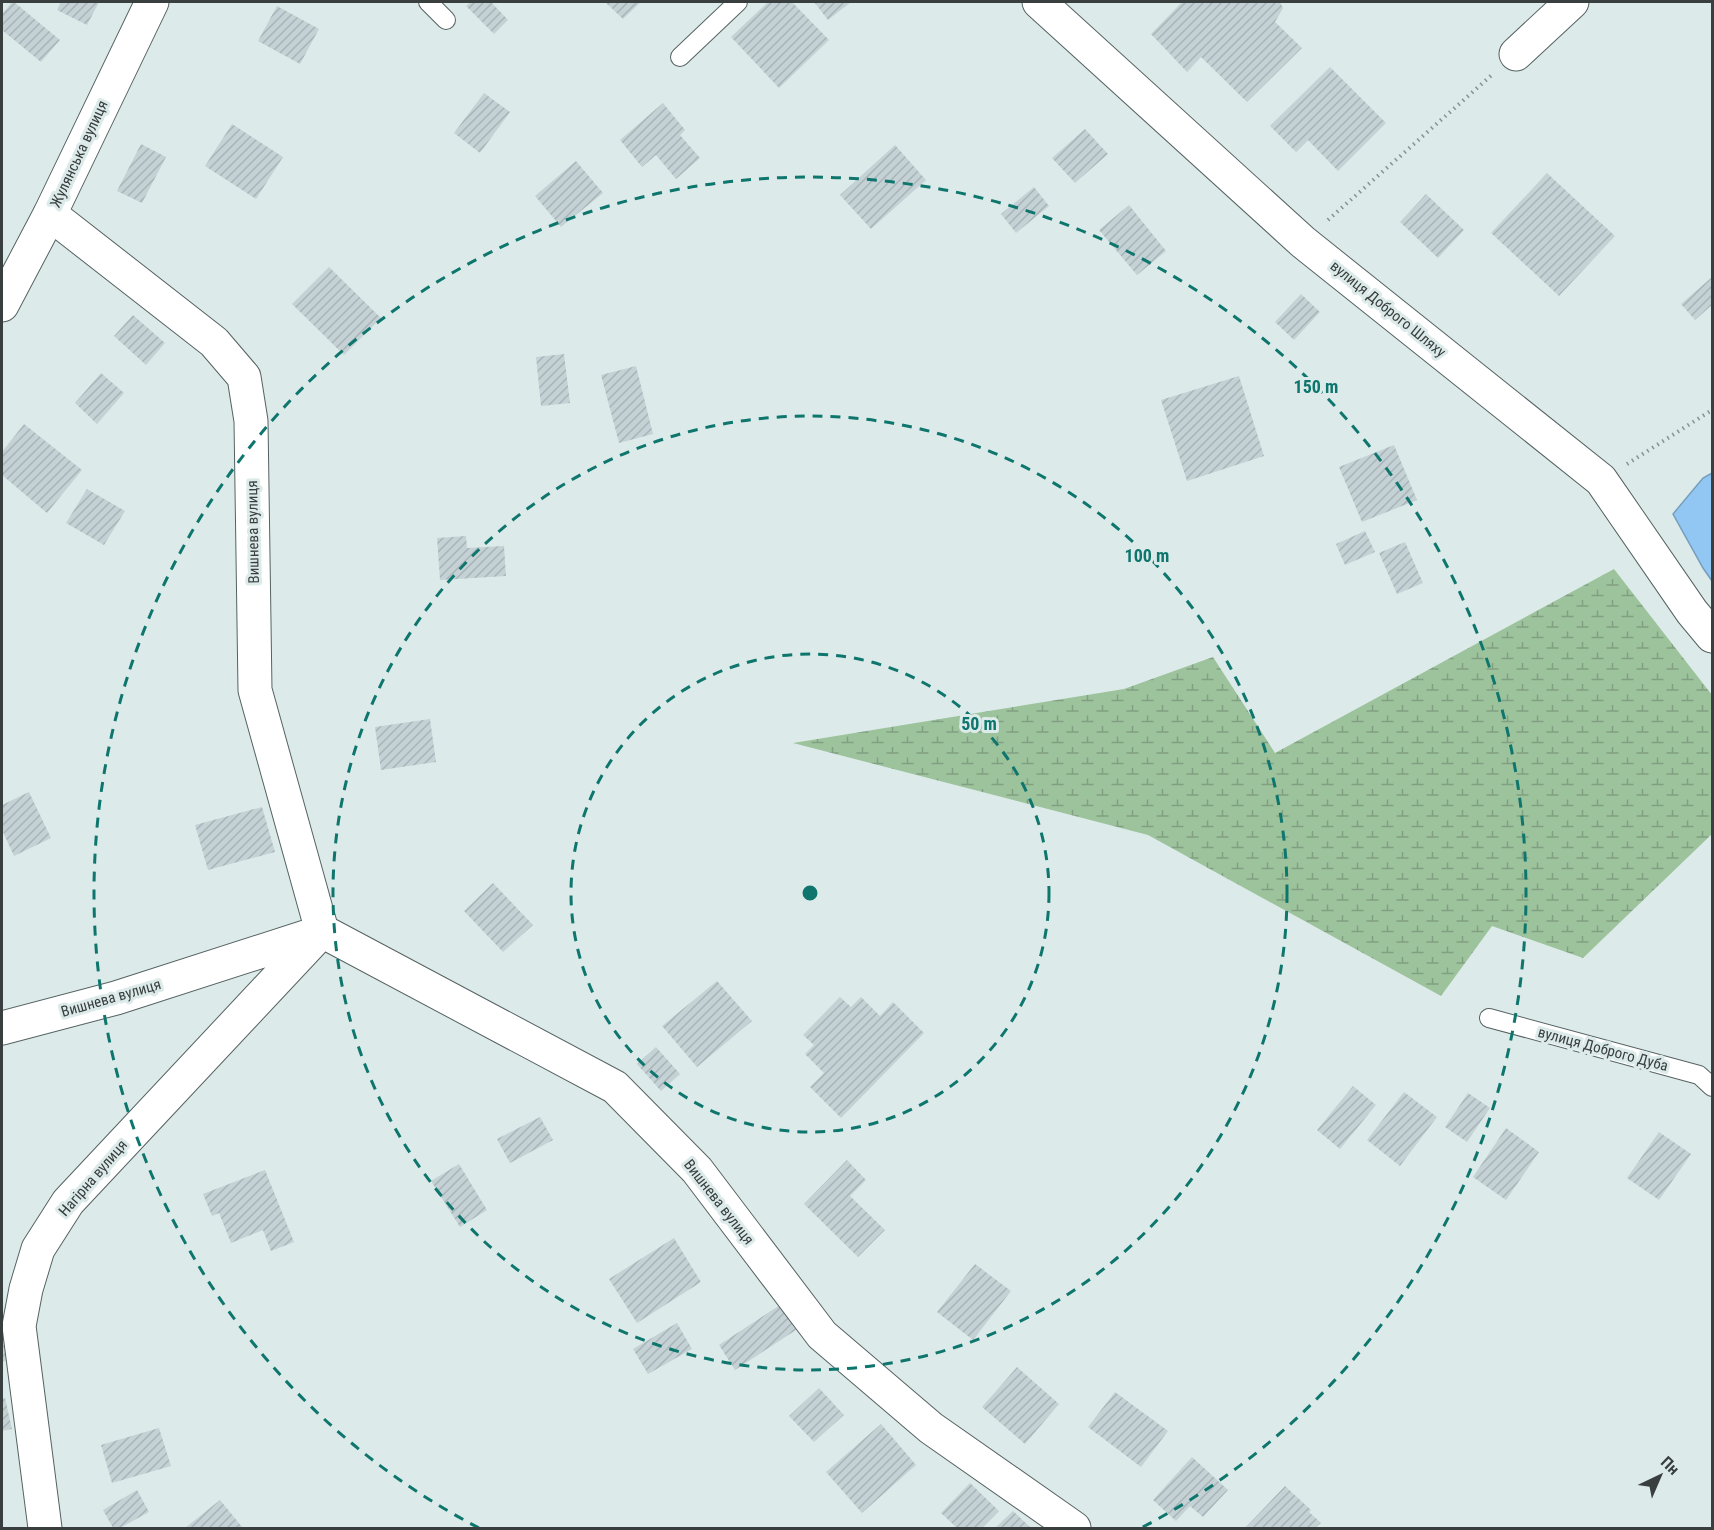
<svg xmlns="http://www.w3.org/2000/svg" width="1714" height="1530" viewBox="0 0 1714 1530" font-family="'Roboto Condensed',sans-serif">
  <defs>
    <pattern id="wetland-marsh" width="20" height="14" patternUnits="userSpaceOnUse" patternTransform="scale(1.5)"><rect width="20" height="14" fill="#9dc39d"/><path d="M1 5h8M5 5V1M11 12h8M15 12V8" fill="none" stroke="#81a081"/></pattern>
    <pattern id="building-hatch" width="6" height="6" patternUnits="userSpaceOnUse" patternTransform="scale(1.5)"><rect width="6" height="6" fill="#c4d1d5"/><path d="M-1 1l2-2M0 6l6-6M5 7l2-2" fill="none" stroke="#a9b4b8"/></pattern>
  </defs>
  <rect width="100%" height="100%" fill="#dcebea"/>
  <path fill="url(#wetland-marsh)" d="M1614 569 1712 695V834L1583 958 1492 926 1441 996 1148 835 793 743 1124 689 1213 657 1275 753Z"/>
  <path fill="#91c7f2" stroke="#779ebc" stroke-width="1.5" d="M1712 473V581L1703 568 1673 514 1703 478Z"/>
  <path fill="url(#building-hatch)" d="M12 2H14L60 40 41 62 2 30V14Z
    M61 2H99L87 25 57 10Z
    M471 2H491L508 20 494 34 466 6Z
    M605 2H641L623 19Z
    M768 2H792L829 40 779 88 731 37Z
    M814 2H851L828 20Z
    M1182 2H1280L1283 8 1275 22 1302 48 1247 102 1201 57 1187 72 1151 34Z
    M277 6 319 29 300 64 258 41Z
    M1330 67 1386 123 1338 171 1308 140 1296 152 1270 126Z
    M484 93 510 112 480 153 454 133Z
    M663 103 685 130 680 135 700 158 676 179 656 155 642 167 620 140Z
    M232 124 283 157 256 199 205 166Z
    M1085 129 1108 154 1075 183 1052 158Z
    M141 144 166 157 142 203 117 191Z
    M895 145 926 180 871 229 840 195Z
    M576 161 603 193 561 227 535 196Z
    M1547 173 1615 236 1559 296 1491 233Z
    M1034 187 1049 206 1016 233 1001 214Z
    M1426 194 1464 230 1438 258 1400 222Z
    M1129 205 1166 251 1137 275 1099 230Z
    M329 267 381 318 344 355 292 304Z
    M1712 277V305L1695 320 1681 304Z
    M1301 294 1320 312 1294 340 1275 322Z
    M133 315 165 343 146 365 114 336Z
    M564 354 570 403 541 406 536 357Z
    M636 366 653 434 619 443 601 375Z
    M101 373 124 393 97 424 75 403Z
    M1239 376 1264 456 1187 481 1161 400Z
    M24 424 82 470 47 513 2 475V452Z
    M1394 445 1417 500 1362 522 1339 467Z
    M87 489 125 511 104 545 66 523Z
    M1365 531 1375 552 1345 565 1336 544Z
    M466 536 467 548 504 546 506 576 440 580 437 538Z
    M1405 542 1423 583 1397 594 1379 553Z
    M430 719 436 762 381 770 375 727Z
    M29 792 51 838 14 856 2 830V805Z
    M262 807 275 852 208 870 195 825Z
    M493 883 533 925 503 952 464 911Z
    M717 981 752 1021 697 1067 662 1026Z
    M840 997 851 1007 861 997 880 1016 893 1002 924 1033 841 1118 810 1087 824 1073 805 1054 814 1045 803 1035Z
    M656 1047 680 1074 661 1091 637 1064Z
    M1353 1086 1376 1105 1340 1149 1317 1130Z
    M1404 1092 1437 1117 1400 1166 1367 1140Z
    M1468 1093 1490 1108 1467 1142 1445 1127Z
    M540 1117 553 1140 510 1163 497 1139Z
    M1506 1128 1539 1152 1506 1200 1473 1177Z
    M1659 1132 1691 1154 1659 1200 1627 1178Z
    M847 1160 866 1180 850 1196 885 1230 858 1257 804 1204Z
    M459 1164 487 1210 460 1227 431 1181Z
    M265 1170 294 1242 271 1251 263 1230 231 1243 219 1213 212 1216 203 1194Z
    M674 1238 701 1282 637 1323 609 1279Z
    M975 1264 1011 1291 973 1340 937 1312Z
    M780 1305 796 1330 735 1370 719 1345Z
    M677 1323 692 1349 648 1374 633 1349Z
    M2 1327 9 1360 2 1362Z
    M1017 1367 1059 1404 1025 1444 982 1407Z
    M819 1388 844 1415 814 1442 789 1416Z
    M1115 1392 1168 1431 1141 1467 1088 1427Z
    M5 1398 12 1429 2 1431V1399Z
    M881 1424 916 1465 862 1513 826 1472Z
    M159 1428 171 1466 112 1483 101 1445Z
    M1192 1457 1228 1490 1203 1517 1190 1506 1176 1521 1153 1500Z
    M970 1483 999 1511 982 1528H957L941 1513Z
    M1285 1486 1311 1510 1309 1512 1321 1523 1315 1528H1245Z
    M137 1490 149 1512 120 1528H113L103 1510Z
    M220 1500 243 1528H185Z
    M1013 1511 1031 1528H995Z"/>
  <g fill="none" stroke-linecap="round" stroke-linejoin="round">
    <g stroke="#566262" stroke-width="20">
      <path id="service" d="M428 2 446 20
        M680 57 738 2
        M1489 1018 1699 1075 1712 1087"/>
    </g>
    <g stroke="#566262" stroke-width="35">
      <path id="minor" d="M1039 2 1303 242 1601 480 1692 612 1712 636
        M1516 54 1572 2
        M50 214 214 342 244 377 251 421 255 690 322 931 615 1087 697 1170 822 1335 931 1428 1074 1528
        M2 1028 116 998 321 932
        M45 1528 19 1326 26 1289 38 1249 68 1202 322 931"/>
    </g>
    <g stroke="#566262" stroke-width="35">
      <path id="tertiary" d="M2 305 50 214 152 2"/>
    </g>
    <path stroke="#889292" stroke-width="4" stroke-dasharray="1.5 4.5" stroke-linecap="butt" d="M1328 220 1493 74
      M1627 464 1712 410"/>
    <use href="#service" stroke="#fff" stroke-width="18"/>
    <use href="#minor" stroke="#fff" stroke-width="33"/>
    <use href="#tertiary" stroke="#fff" stroke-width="33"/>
  </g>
  <g fill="none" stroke="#0f766e" stroke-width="3" stroke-dasharray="10 8">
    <circle cx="810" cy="893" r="239"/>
    <circle cx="810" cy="893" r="477"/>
    <path d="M479 1528A716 716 0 1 1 1141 1528"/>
  </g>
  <g text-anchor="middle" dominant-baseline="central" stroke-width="6" stroke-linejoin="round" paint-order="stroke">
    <g font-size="15" fill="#393e3e" stroke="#dcebea">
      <text transform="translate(79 154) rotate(-65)">Жулянська вулиця</text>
      <text transform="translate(1388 309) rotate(39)">вулиця Доброго Шляху</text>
      <text transform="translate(253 532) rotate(-91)">Вишнева вулиця</text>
      <text transform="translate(111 998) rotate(-16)">Вишнева вулиця</text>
      <text transform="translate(1603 1049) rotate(15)">вулиця Доброго Дуба</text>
      <text transform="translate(93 1178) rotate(-49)">Нагірна вулиця</text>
      <text transform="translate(719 1202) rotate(52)">Вишнева вулиця</text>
    </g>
  </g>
  <circle cx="810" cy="893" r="9" fill="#0f766e" stroke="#dcebea" stroke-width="3"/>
  <g font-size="18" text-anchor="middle" font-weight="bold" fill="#0f766e" stroke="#dcebea" stroke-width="6" stroke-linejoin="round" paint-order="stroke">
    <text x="1316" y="393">150 m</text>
    <text x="1147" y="562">100 m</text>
    <text x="979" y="730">50 m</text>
  </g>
  <rect width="1714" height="1530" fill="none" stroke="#393e3e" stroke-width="6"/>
  <g transform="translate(1660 1476) rotate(44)" stroke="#dcebea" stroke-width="4.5" paint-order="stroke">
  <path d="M0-4.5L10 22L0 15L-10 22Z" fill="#393e3e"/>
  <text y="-9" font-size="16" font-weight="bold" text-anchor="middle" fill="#393e3e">Пн</text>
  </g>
</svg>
